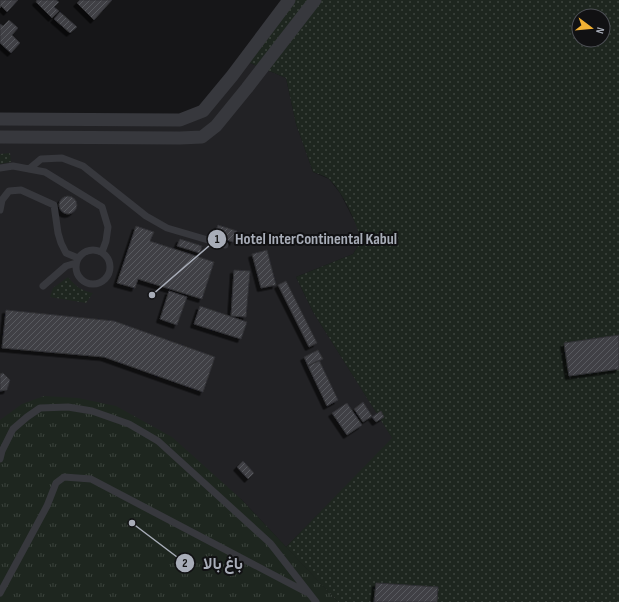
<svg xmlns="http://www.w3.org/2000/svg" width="619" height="602" viewBox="0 0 619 602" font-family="'Sofia Sans Condensed',Vazirmatn,sans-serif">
  <defs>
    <pattern id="grass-dots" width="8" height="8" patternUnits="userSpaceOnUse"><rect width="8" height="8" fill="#1e261f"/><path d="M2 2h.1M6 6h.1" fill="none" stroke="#3c433d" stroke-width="1.8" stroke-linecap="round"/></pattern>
    <pattern id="park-tufts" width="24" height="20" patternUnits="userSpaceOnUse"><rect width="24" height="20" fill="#1e261f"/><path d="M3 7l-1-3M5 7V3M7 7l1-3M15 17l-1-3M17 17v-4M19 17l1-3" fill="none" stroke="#3c433d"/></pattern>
    <pattern id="building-hatch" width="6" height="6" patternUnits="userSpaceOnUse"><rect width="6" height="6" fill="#404145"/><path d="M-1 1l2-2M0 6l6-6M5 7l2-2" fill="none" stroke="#595a5e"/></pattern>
    <filter id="shadow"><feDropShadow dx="-3.5" dy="3.5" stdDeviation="0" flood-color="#0009"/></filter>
  </defs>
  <rect width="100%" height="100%" fill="#161618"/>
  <path fill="#222225" d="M243 60 286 78 296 124 313 172 329 179 340 193 357 226 361 241 353 254 296 277 313 312 393 439 286 547 241 499 0 420V119L180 120 203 111Z"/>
  <path fill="url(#grass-dots)" fill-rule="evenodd" d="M289 0H619V602H338L286 547 392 438 313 312 296 277 353 254 361 241C357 223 343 193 330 180 326 176 318 174 313 172L296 124 286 78 243 60ZM579 16H603V40H579Z
    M10 153 11 162 0 164V154Z
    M68 277C75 286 82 291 93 293L86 303 50 297 53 288Z"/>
  <path fill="url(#park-tufts)" d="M44 396 78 398 116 406 172 437 241 499 338 602H0V420L22 404Z"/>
  <path fill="url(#building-hatch)" stroke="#303034" filter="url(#shadow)" d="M0 0H18L7 12 1 6 0 8Z
    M37 0H56L59 2 54 7 59 11 52 18 36 2Z
    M80 0H112L94 20 77 3Z
    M60 12 77 27 70 33 54 19Z
    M9 20 18 28 12 35 20 43 11 53 0 43V24L3 26Z
    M59 205a9 9 0 1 1 18 0a9 9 0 1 1-18 0Z
    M218 225 237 231 233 242 214 236Z
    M136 226 154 232 150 241 214 262 202 299 138 279 135 288 117 283Z
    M180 239 202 246 200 253 177 246Z
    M267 250 276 285 261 288 252 254Z
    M234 270 250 271 246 317 231 316Z
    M286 281 317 343 309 347 278 285Z
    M169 291 187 297 177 325 160 319Z
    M200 306 247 322 241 339 194 324Z
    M6 310 114 321 215 357 203 392 104 357 2 348Z
    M619 335V369L569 376 564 343Z
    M318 350 323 359 308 366 304 357Z
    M319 360 338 400 327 406 308 366Z
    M3 373 10 380 7 390 0 391V374Z
    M363 402 372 416 363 422 354 409Z
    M347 403 362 425 347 435 332 413Z
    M381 411 384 417 376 422 372 417Z
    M243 461 254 473 248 479 237 467Z
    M376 583 438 587 437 602H374Z"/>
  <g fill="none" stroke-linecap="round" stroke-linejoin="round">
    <path stroke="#37383d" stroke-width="7" d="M0 168 13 166 45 172 102 207 108 227 106 241 102 252
      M29 169 41 159 62 158 83 166 146 216 167 228 225 245
      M0 210 2 200 9 191 21 190 54 205 58 233 61 243 66 253 78 258
      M76 267a17 17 0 1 1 34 0a17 17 0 1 1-34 0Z
      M43 286 66 266 76 263
      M0 459 2 451 13 429 27 417 40 408 68 407 92 411 129 424 158 441 270 543 316 602
      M0 593 47 506 56 483 64 477 91 479 306 592"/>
    <path stroke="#37383d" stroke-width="13" d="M0 119 180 120 203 111 232 76 289 0
      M0 137 180 138 202 137 216 126 247 88 315 0"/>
  </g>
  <path fill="none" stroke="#a8adb8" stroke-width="1.5" d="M152 295L217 239M132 523L185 563"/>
  <g fill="#a8adb8" stroke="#111113" stroke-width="1.5">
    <circle cx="152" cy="295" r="4"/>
    <circle cx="132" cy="523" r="4"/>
    <circle cx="217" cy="239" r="10"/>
    <circle cx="185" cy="563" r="10"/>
  </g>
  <g font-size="12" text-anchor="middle" font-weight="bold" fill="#111">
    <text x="217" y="243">1</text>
    <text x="185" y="567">2</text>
  </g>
  <g font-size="16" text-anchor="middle" font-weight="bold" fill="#a8adb8" stroke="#111113" stroke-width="4" stroke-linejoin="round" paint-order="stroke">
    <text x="316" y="244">Hotel InterContinental Kabul</text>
    <text x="223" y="569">باغ بالا</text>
  </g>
  <g transform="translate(591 28) rotate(106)"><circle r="19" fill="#111113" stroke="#4d4f55"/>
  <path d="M0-3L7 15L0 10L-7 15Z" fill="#f2b134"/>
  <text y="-6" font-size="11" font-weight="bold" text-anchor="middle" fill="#a8adb8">N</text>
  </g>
</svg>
